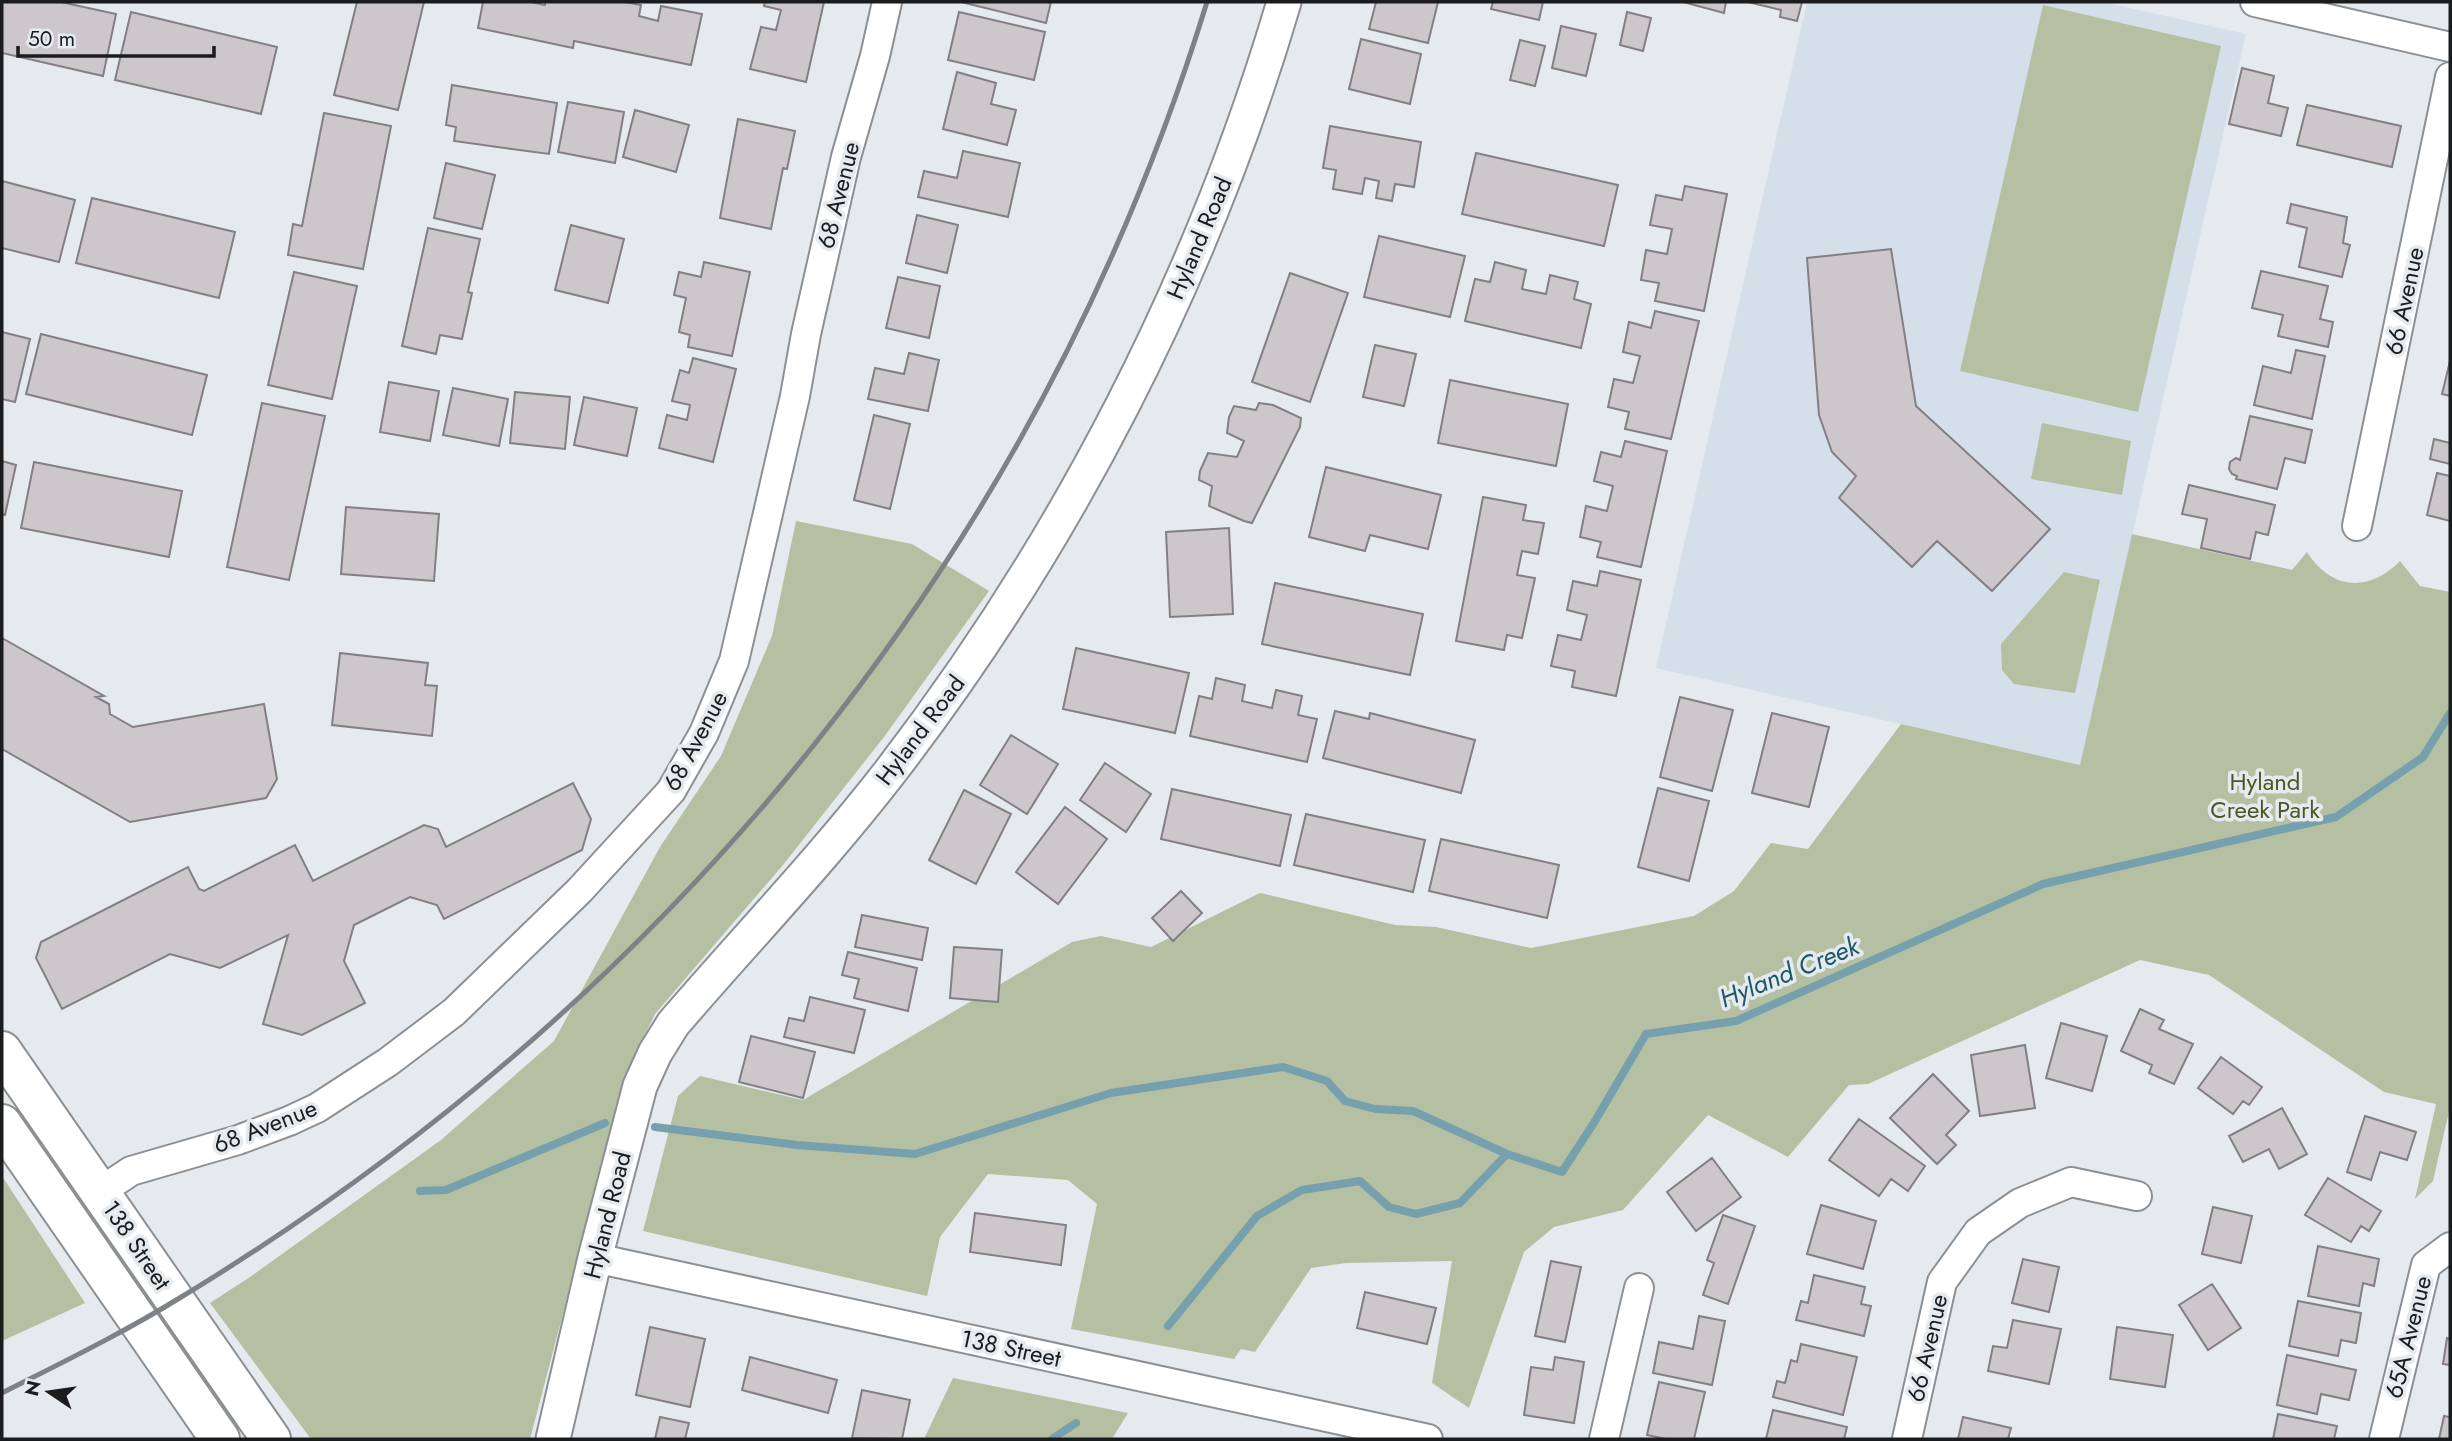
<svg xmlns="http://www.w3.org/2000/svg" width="2452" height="1441" viewBox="0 0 2452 1441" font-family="Jost,sans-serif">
  <rect width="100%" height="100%" fill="#e5eaef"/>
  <path fill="#d5dfea" d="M1807 2H2103L2246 34 2080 765 1656 668Z"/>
  <path fill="#b5bfa1" d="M2043 5 2221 46 2138 412 1960 371Z
    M2042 423 2131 441 2122 495 2031 479Z
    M796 521 912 544 989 591 884 737 783 865 655 1014 626 1074 530 1439H311L210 1303 250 1277 441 1140 554 1041 660 847 721 756 772 636Z
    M2132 534 2292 570 2307 552C2331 590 2369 593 2400 561L2420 586 2450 592V1107L2433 1181 2415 1199 2436 1104 2384 1092 2209 975 2140 960 1868 1084 1849 1085 1788 1157 1708 1115 1623 1210 1554 1227 1524 1252 1469 1408 1432 1383 1452 1261 1346 1263 1311 1268 1255 1352 1241 1349 1234 1359 1071 1329 1097 1204 1068 1180 988 1174 940 1237 927 1296 643 1231 678 1096 700 1076 803 1100 1072 942 1101 936 1151 947 1260 893 1395 925 1436 927 1531 948 1694 916 1734 891 1771 843 1808 849 1901 724 2080 765Z
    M2064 572 2100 580 2075 693 2014 684 2002 670 2001 644Z
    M2 1176 85 1303 2 1341Z
    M953 1378 1128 1413 1112 1439H924Z"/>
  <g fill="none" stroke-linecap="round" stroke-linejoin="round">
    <path stroke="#76a0ae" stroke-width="8" d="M655 1127 797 1145 915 1154 1111 1093 1283 1067 1327 1081 1345 1101 1375 1109 1413 1111 1507 1154
      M420 1191 446 1190 605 1123
      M1168 1326 1257 1216 1302 1190 1360 1181 1389 1207 1416 1214 1460 1203 1507 1154 1562 1172 1595 1121 1646 1034 1736 1021 2043 884 2336 817 2423 757 2450 713
      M1052 1439 1076 1423"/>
  </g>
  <path fill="#cbc7cb" stroke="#837f83" stroke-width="2" d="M2 2H61L116 14 103 76 2 53Z
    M357 2H424L398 110 334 95Z
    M483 2H531L545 5V2H625L641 5 639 16 658 21 661 6 702 14 691 65 574 41 573 48 478 28Z
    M765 2H824L806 82 750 69 761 27 776 30 781 10 764 6Z
    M961 2H1051L1046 23Z
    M1376 2H1438L1428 43 1369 29Z
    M1493 2H1543L1539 20 1491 9Z
    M1683 2H1726L1724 13Z
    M1748 2H1802L1797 21 1780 17 1781 10Z
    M131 12 277 47 261 114 115 80Z
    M959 12 1045 32 1034 80 948 60Z
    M1627 12 1651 18 1643 51 1620 45Z
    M1561 26 1596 34 1586 76 1552 68Z
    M1361 39 1421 54 1410 104 1349 89Z
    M1520 40 1545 46 1535 86 1510 80Z
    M2242 68 2274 76 2268 103 2288 108 2281 136 2229 124Z
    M957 72 996 83 991 104 1016 110 1007 145 943 129Z
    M452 85 557 103 549 154 454 141 456 127 446 125Z
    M568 102 624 112 615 163 558 152Z
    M2307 105 2401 126 2392 167 2297 145Z
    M635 110 689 125 676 172 623 157Z
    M324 113 391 126 363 269 288 255 293 224 302 226Z
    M738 119 795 131 787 169 783 168 771 229 720 218Z
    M1330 126 1421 142 1414 187 1395 184 1392 201 1376 198 1379 181 1365 178 1362 194 1333 189 1336 170 1323 168Z
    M963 151 1020 163 1008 217 918 197 924 171 957 178Z
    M1476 153 1618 185 1604 246 1462 214Z
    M446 163 495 175 482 229 434 218Z
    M2 181 75 200 59 262 2 248Z
    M1685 186 1727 194 1704 311 1655 301 1659 283 1641 280 1646 250 1667 254 1672 229 1650 225 1656 195 1682 200Z
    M92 198 235 232 219 298 76 263Z
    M2291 204 2347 217 2343 243 2350 245 2342 277 2299 267 2307 228 2287 223Z
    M917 215 958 225 947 273 906 263Z
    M571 225 624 239 608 303 555 290Z
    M428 228 480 239 468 292 472 293 462 339 440 335 436 354 402 346Z
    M1379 236 1465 256 1450 317 1364 297Z
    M1891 249 1916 406 2050 529 1992 591 1937 541 1912 567 1839 498 1856 476 1832 452 1819 415 1807 258Z
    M704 262 750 272 732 356 688 347 690 335 679 332 686 298 674 295 679 272 701 277Z
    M1495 262 1526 270 1522 289 1546 294 1550 275 1578 282 1574 299 1591 304 1581 348 1465 321 1475 279 1490 282Z
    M2261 271 2328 286 2320 319 2333 322 2328 347 2278 336 2283 315 2252 308Z
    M294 272 357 286 332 399 268 385Z
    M1290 273 1348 293 1310 402 1252 382Z
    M898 277 940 286 929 338 886 328Z
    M1655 311 1699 321 1671 439 1625 429 1629 412 1608 407 1614 379 1633 383 1640 356 1623 352 1629 322 1651 328Z
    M2 332 30 339 15 402 2 399Z
    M41 334 207 375 192 435 26 394Z
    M1375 345 1416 354 1404 406 1363 397Z
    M2296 350 2325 356 2312 419 2254 405 2263 366 2291 373Z
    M909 353 939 360 928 411 868 399 875 368 904 374Z
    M693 358 736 369 713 462 659 448 667 415 687 420 690 405 672 401 680 370 689 373Z
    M2450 361V396L2442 394Z
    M1450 380 1568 404 1556 466 1438 443Z
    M389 382 439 391 430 441 380 432Z
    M453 388 508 399 499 446 443 435Z
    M515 392 570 397 565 449 510 443Z
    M584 397 637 408 627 456 574 445Z
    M262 403 325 416 289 580 227 567Z
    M1259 403 1273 405 1301 418 1300 427 1252 523 1244 521 1209 506 1212 486 1199 480 1200 471 1208 453 1237 457 1244 441 1227 433 1229 417 1234 406 1256 410Z
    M874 415 910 424 890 509 854 500Z
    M2250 416 2312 430 2305 463 2285 458 2277 489 2236 479 2237 476 2232 474 2229 469 2230 462 2236 458 2240 460Z
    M2434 439 2450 443V464L2430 459Z
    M1625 441 1667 451 1641 567 1597 557 1601 542 1580 537 1586 506 1607 511 1613 486 1594 481 1601 452 1621 457Z
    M2 461 16 465 5 515 2 514Z
    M34 462 182 491 169 557 21 528Z
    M1326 467 1441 495 1428 549 1370 535 1365 551 1309 537Z
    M2437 473 2450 476V521L2427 515Z
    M2189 485 2275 505 2268 535 2256 532 2250 559 2201 548 2207 519 2182 514Z
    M1483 497 1526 505 1523 520 1544 523 1538 554 1522 551 1517 575 1535 578 1522 638 1507 635 1504 650 1456 641Z
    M346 507 439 514 434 581 341 574Z
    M1229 528 1233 614 1170 617 1166 532Z
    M1600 571 1641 580 1616 696 1572 687 1575 671 1551 666 1558 635 1581 640 1587 615 1567 610 1573 581 1597 586Z
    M1275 583 1423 614 1410 675 1262 644Z
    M2 638 104 696 96 697 109 704 110 714 133 727 264 704 277 779 266 798 130 822 2 749Z
    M1076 648 1189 673 1175 733 1063 709Z
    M340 653 428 663 425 685 437 686 432 736 332 725Z
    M1216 678 1245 685 1242 701 1272 708 1276 690 1302 696 1298 715 1317 719 1307 762 1190 736 1199 696 1212 699Z
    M1680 697 1733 710 1712 791 1660 777Z
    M1335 711 1369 719 1370 713 1475 740 1461 793 1323 758Z
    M1772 713 1829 727 1809 807 1752 793Z
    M1011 735 1058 764 1027 814 980 785Z
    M1105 763 1151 794 1126 832 1080 800Z
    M573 783 591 819 582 850 444 919 437 905 410 897 354 925 344 961 365 1003 302 1035 263 1024 288 935 220 968 170 954 62 1009 36 958 41 942 188 867 199 889 204 891 295 845 313 881 424 825 438 829 446 847Z
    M1658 788 1709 801 1689 881 1638 867Z
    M1172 789 1291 815 1280 866 1161 839Z
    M964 790 1011 814 976 884 929 860Z
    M1065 807 1107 839 1058 904 1016 872Z
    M1306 814 1425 840 1413 892 1294 865Z
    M1441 839 1559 865 1547 918 1429 891Z
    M1181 891 1202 913 1173 941 1152 918Z
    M862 915 928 928 922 960 855 947Z
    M954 947 1002 950 998 1002 950 998Z
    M848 952 917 968 908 1011 854 998 859 979 842 975Z
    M810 997 865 1010 854 1053 784 1037 789 1018 804 1021Z
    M2140 1009 2164 1020 2159 1029 2193 1044 2174 1084 2149 1073 2152 1065 2121 1051Z
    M2061 1023 2107 1036 2092 1091 2046 1078Z
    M751 1036 815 1052 803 1098 739 1082Z
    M2025 1045 2035 1108 1980 1116 1971 1055Z
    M2221 1057 2262 1087 2249 1105 2243 1101 2233 1114 2198 1088Z
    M1933 1074 1969 1111 1946 1135 1956 1145 1937 1164 1890 1118Z
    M2282 1108 2307 1154 2279 1169 2269 1149 2243 1162 2229 1136Z
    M2365 1116 2416 1132 2407 1160 2380 1152 2371 1180 2347 1172Z
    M1859 1119 1925 1166 1908 1191 1891 1179 1879 1196 1829 1160Z
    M1712 1158 1741 1197 1696 1231 1667 1192Z
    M2328 1178 2381 1211 2369 1231 2361 1226 2351 1242 2305 1215Z
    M1821 1205 1876 1221 1863 1269 1807 1254Z
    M2213 1207 2252 1216 2241 1263 2202 1254Z
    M975 1213 1066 1225 1061 1265 970 1252Z
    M1723 1215 1755 1226 1728 1304 1703 1295 1714 1263 1707 1260Z
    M2318 1246 2379 1259 2374 1286 2363 1283 2359 1306 2308 1296Z
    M2023 1259 2059 1267 2049 1312 2012 1303Z
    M1551 1261 1581 1267 1565 1342 1535 1336Z
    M1814 1275 1865 1287 1861 1304 1871 1306 1864 1336 1796 1320 1801 1301 1808 1303Z
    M2212 1284 2241 1328 2208 1350 2179 1305Z
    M1365 1292 1436 1308 1427 1344 1357 1328Z
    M2298 1301 2361 1313 2356 1343 2341 1340 2338 1356 2289 1346Z
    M1699 1316 1725 1321 1712 1385 1653 1373 1659 1342 1693 1349Z
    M2013 1320 2061 1329 2049 1384 1988 1371 1993 1346 2007 1348Z
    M650 1327 705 1339 690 1407 636 1395Z
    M2117 1327 2173 1335 2165 1387 2110 1379Z
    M2447 1338 2450 1339V1365L2443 1364Z
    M1801 1344 1857 1357 1843 1415 1773 1397 1777 1381 1785 1383 1791 1360 1797 1362Z
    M2287 1355 2356 1370 2349 1400 2321 1394 2317 1414 2277 1405Z
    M750 1357 837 1380 828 1413 742 1390Z
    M1555 1357 1584 1362 1574 1423 1524 1415 1531 1367 1553 1370Z
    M1659 1382 1705 1392 1694 1439H1666L1647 1435Z
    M862 1390 910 1400 902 1439 852 1438Z
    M1773 1410 1847 1427 1844 1439H1766Z
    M2278 1414 2337 1426 2334 1439H2273Z
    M2444 1416 2450 1417V1439H2439Z
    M660 1417 689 1423 685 1439H655Z
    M1963 1417 2011 1428 2008 1439H1958Z"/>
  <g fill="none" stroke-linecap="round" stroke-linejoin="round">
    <g stroke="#8c9095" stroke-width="32">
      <path id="minor" d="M2255 2 2450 47
        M2357 526 2450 77
        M101 1191 131 1171 238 1140 289 1121 317 1108 388 1062 454 1012 579 891 671 791 704 733 734 661 795 396 806 334 846 157 875 56 887 2
        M595 1258 1428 1439
        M1604 1439 1639 1288
        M1907 1439 1942 1282 1978 1232 2020 1203 2071 1182 2137 1196
        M2384 1439 2426 1265 2450 1247"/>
    </g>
    <g stroke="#8c9095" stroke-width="37">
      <path id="tertiary" d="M553 1439 595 1258 640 1086 655 1053 673 1024C745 940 822 860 890 772 1067 542 1202 280 1284 2"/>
    </g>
    <g stroke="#8c9095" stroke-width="42">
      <path id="secondary" d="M2 1051 271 1439
        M2 1124 220 1439"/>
    </g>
    <use href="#minor" stroke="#fff" stroke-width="28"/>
    <use href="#tertiary" stroke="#fff" stroke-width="33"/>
    <use href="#secondary" stroke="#fff" stroke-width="38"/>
    <path stroke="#7e8185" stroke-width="5" d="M2 1393C61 1363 121 1334 178 1299 670 1001 1037 554 1207 2"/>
  </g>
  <g text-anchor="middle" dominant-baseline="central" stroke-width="7" stroke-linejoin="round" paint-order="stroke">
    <g font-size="24" fill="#1b1c1e" stroke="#e5eaef">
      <text transform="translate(838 195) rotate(-76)">68 Avenue</text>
      <text transform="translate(1199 238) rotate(-67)">Hyland Road</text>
      <text transform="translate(2404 301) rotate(-78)">66 Avenue</text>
      <text transform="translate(920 730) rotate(-53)">Hyland Road</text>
      <text transform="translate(695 741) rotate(-62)">68 Avenue</text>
      <text transform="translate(265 1126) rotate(-21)">68 Avenue</text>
      <text transform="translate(607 1215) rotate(-76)">Hyland Road</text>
      <text transform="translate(137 1245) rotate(56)">138 Street</text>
      <text transform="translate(2408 1337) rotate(-76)">65A Avenue</text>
      <text transform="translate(1011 1348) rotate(12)">138 Street</text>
      <text transform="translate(1927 1348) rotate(-77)">66 Avenue</text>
    </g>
    <g font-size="24" fill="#4a5923" stroke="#e5eaef">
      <text x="2265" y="781">Hyland<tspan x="2265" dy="28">Creek Park</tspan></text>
    </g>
    <g font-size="26" font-style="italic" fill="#1e5767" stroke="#e5eaef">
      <text transform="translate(1789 972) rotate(-22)">Hyland Creek</text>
    </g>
  </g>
  <rect width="2452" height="1441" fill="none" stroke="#1b1c1e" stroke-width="7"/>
  <g transform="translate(49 1392) rotate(283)" stroke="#e5eaef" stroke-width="5" paint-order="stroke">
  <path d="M0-5L12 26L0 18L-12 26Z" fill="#1b1c1e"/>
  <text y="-10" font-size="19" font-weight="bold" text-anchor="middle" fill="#1b1c1e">N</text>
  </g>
  <path d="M18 46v10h196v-10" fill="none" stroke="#1b1c1e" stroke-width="3.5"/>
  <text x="28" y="46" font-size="21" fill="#1b1c1e" stroke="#e5eaef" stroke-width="5" paint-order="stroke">50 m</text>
</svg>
